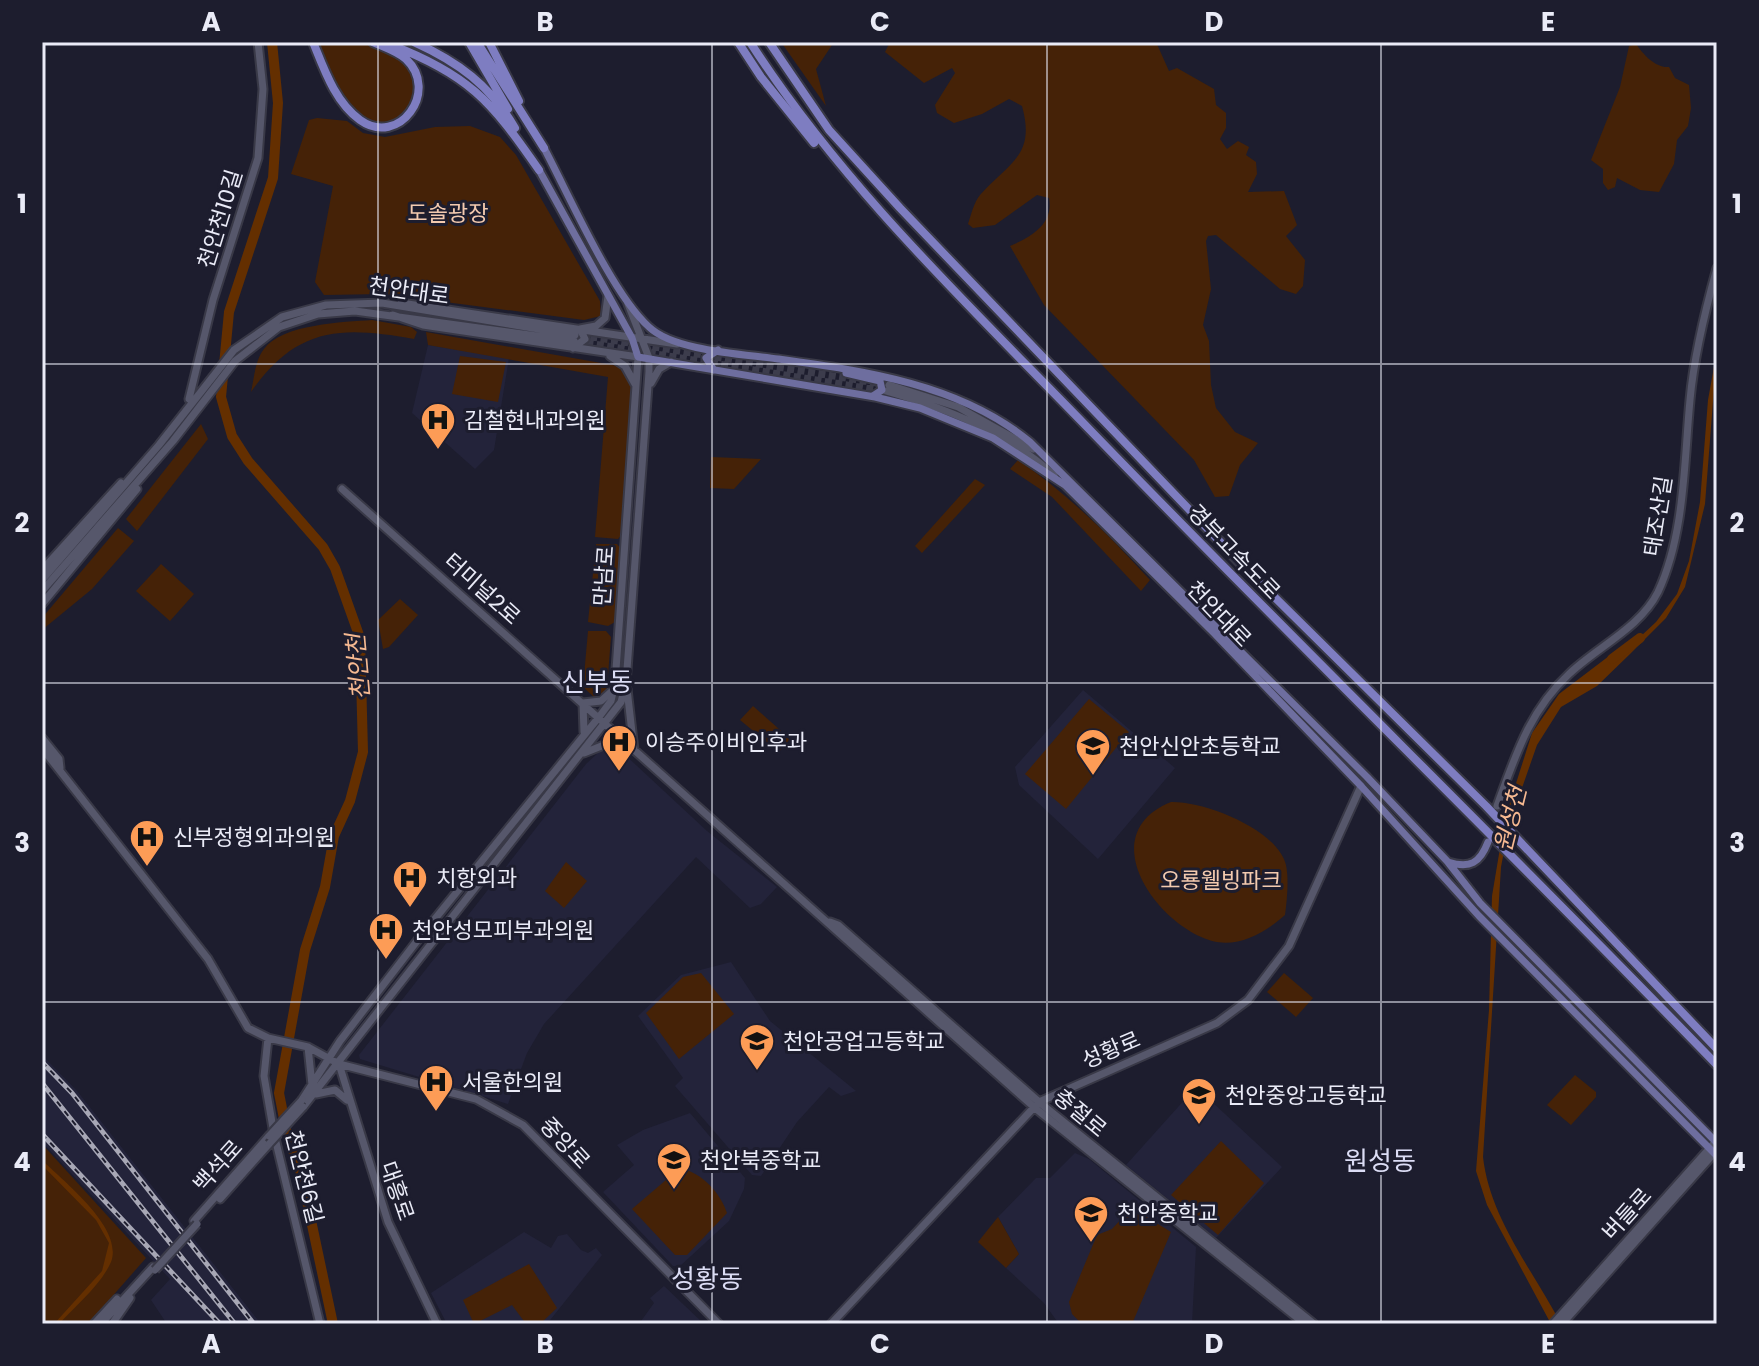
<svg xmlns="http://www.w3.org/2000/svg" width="1759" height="1366" viewBox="0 0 1759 1366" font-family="Poppins,'Noto Sans KR',sans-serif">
  <rect width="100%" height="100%" fill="#1d1d2e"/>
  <path fill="#23233a" d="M428 345 509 358 494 450 475 469 412 413Z
    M1083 690 1175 768 1098 859 1019 785 1015 767Z
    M614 749 622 752 707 831 777 887 761 904 750 908 696 857 544 1024 527 1053 508 1104 360 1059 359 1055 586 764 599 752Z
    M731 962 770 1021 856 1091 841 1096 829 1087 797 1122 761 1176 752 1175 675 1086 683 1078 638 1016 681 975Z
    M42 1055 77 1091 261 1324H167L151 1300 170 1279 42 1142Z
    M1196 1087 1282 1167 1216 1238 1126 1165Z
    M690 1113 745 1178 744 1189 729 1221 679 1267 673 1266 603 1192 634 1165 617 1145 643 1130Z
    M1075 1153 1089 1159 1196 1247 1192 1324H1059L1044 1303 1006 1268 1019 1254 998 1217 1036 1178H1050Z
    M524 1232 551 1248 558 1236 567 1234 581 1250 588 1253 596 1248 602 1255 547 1324H447L431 1293Z
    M664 1286 704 1324H639L654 1303 650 1298Z"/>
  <path fill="#452207" d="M318 42C354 42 388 40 413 72L414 102C366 162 335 81 318 42Z
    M781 42H834L816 69 826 106Z
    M890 42H1156L1169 71 1177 68 1214 89 1216 105 1226 113V128L1220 139 1227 149 1238 141 1249 147 1246 155 1256 162 1257 174 1248 192 1284 191 1297 225 1286 236 1305 260 1303 286 1296 294 1280 289 1216 235 1208 236 1206 241 1211 289 1203 325 1209 341 1211 385 1216 408 1235 432 1258 443 1240 465 1229 496 1215 497 1194 460 1044 305 1010 246C1031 237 1054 224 1049 198L1037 195 995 225 973 228 968 224C971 215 974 202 980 195 1009 162 1036 156 1022 106L1009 99 982 114 954 123 937 113 935 105 955 73 952 68 924 83 885 52Z
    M1636 44C1643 54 1655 68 1669 67L1675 78 1689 85 1691 108 1688 126 1677 140 1674 164 1659 192 1640 190 1617 178 1615 187 1608 190 1603 183V169L1591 160 1620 87 1629 46Z
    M317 118 347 121 363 133 385 137 435 127 470 126 500 137 516 155 600 301 601 316 584 320 384 294 324 295 315 282 333 186 291 174 309 120Z
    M372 320 411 327 417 332 414 339C342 326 297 326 251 392 254 379 255 360 264 349 282 324 344 322 372 320Z
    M426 332 618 366 633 386 622 534 618 539 595 537 608 377 428 345Z
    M460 356 506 362 498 402 452 394Z
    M201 424 208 439 137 531 126 519Z
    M711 457 761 459 734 489 710 488Z
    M1018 460C1068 494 1109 535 1150 580L1141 591 1052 497 1010 469Z
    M975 479 985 485 922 553 915 546Z
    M118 528 134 541 92 589 42 630V618Z
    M596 544H617L621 549 615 622 608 626 588 622Z
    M161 564 194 594 170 621 136 591Z
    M400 599 418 615 389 647 383 649 378 620Z
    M588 631H606L611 637 607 688 600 697H594L583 687Z
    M1089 699 1129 732 1066 809 1025 774Z
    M753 706 788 737 789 740 779 752 740 720Z
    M1171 802C1204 801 1277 829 1286 865 1289 880 1287 900 1285 915 1266 932 1239 948 1212 941 1156 925 1092 834 1171 802Z
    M566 862 587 881 564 908 545 891Z
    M701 973 734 1014 679 1059 646 1013 683 977Z
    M1284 973 1313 998 1296 1017 1267 992Z
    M1575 1075 1596 1092V1097L1571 1125 1547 1105Z
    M1221 1141 1264 1183 1218 1235 1171 1195Z
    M42 1144 146 1258 88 1324H42Z
    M680 1168C703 1173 721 1194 727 1213L687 1255H675L632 1209Z
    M1136 1203 1146 1211 1145 1216 1171 1232 1132 1324H1082L1072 1314 1069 1302 1097 1235 1112 1229Z
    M998 1217 1019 1254 1006 1268 978 1242Z
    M529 1264 557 1308 540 1324H526L512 1305 474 1324 463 1300Z"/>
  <path fill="#642f00" d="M1717 350 1705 504 1685 587 1666 618 1629 655 1597 686 1561 707 1537 745 1509 825 1501 867 1483 1157C1490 1219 1533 1270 1561 1324H1551L1487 1205 1476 1171 1489 1010 1492 896 1505 818 1532 733 1559 694 1609 656 1625 651 1656 622 1677 594 1689 561 1700 502 1708 400Z
    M42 1160C64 1182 124 1228 111 1262 101 1285 75 1306 59 1324H54L102 1271 109 1243 96 1220 42 1165Z"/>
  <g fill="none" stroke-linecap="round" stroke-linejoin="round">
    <path stroke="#642f00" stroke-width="10" d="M272 42 278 103 273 178 229 312 221 397 232 436 248 461 323 547 335 568 360 638 363 752 350 801 334 836 325 887 305 950 279 1093 287 1134 301 1173 333 1324
      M1612 659 1640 638"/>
    <path stroke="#3c3c4c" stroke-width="7" stroke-dasharray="7 3.5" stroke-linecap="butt" d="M580 335 889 385
      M576 341 884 391"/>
    <g stroke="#393947" stroke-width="11">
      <path id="secondary" d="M401 303 677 344
        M573 348 585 339 580 329 596 326 605 318 608 296
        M610 356 625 366 635 384
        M651 383 659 369 671 362
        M889 385 958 407 1033 449
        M886 391C948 409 1006 432 1054 475
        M193 402 189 399 213 300 258 158 263 89 258 42
        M342 489 1035 1108 1305 1324
        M42 570 121 483
        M42 580 159 445 234 350 282 317 326 305 382 303 575 335
        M42 591 173 441 235 361 279 327 318 314 355 311 574 341
        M42 604 137 489
        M584 732 583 703 601 701 613 690
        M42 738 59 759 60 768
        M42 748 208 959 248 1028 268 1038 308 1047 339 1064 476 1099 523 1125 719 1324
        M584 753 609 743 634 750 627 689
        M1497 806C1515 757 1529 711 1569 674 1597 647 1640 628 1658 592 1685 534 1684 462 1690 400 1694 355 1705 311 1717 268
        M830 922 838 925 1039 1102 1314 1324
        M268 1038 264 1076 274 1134 320 1324
        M308 1047 312 1085
        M339 1064 388 1222 437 1324
        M316 1094 335 1090 347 1100
        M302 1100 340 1041 417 941 599 717 611 701 615 684 638 357 423 325 393 315
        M303 1107 621 702 626 683 649 372V358L628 304
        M220 1199 269 1144
        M194 1221 269 1136
        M94 1324 117 1299
        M101 1324 153 1267
        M112 1324 130 1298
        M831 1324 1039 1102 1217 1023 1248 1000 1289 946 1361 786
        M1553 1324 1716 1141
        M1562 1324 1717 1150"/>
    </g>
    <g stroke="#393947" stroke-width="11">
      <path id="primary" d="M544 148C569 195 612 294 649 327 674 351 743 354 778 359 865 371 960 384 1030 442L1367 777 1447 861 1480 903 1717 1143
        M539 170 632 338 638 357 875 397 920 408 993 438 1065 485 1215 634 1361 786 1479 916 1717 1156
        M714 370 706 358 718 350
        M846 373 880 381 882 390 873 396
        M1448 862C1470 869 1480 863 1488 842"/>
    </g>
    <g stroke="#393947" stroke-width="12">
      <path id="highway" d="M313 42C324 69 335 102 360 120 399 148 440 91 406 59 397 51 384 47 373 42
        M414 42C458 62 490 85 515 128
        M469 42 508 109
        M477 42 544 148
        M489 42 519 101
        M738 42 761 77 814 143
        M750 42C844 188 970 306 1090 430 1297 644 1510 851 1717 1065
        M769 42 829 130 900 208 1250 573 1486 806 1717 1049
        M387 43C470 76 489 98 539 170"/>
    </g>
    <use href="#secondary" stroke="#56576b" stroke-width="7"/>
    <use href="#primary" stroke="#6e6e9f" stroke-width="7"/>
    <use href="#highway" stroke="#7e7dc1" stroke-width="8"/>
    <g stroke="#a7a7b5" stroke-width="5">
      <path id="rail" d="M42 1062 72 1093 254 1324
        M42 1083 235 1324
        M42 1134 220 1324"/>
    </g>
    <use href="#rail" stroke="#1d1d2e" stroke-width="2" stroke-dasharray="6" stroke-linecap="butt"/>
    <g stroke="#393947" stroke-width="11" stroke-linecap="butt">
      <path id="secondary-bridge" d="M269 1136 302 1100
        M269 1144 303 1107
        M155 1270 197 1224"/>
    </g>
    <use href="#secondary-bridge" stroke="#56576b" stroke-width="7"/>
  </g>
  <path fill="none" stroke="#eaebf7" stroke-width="2" stroke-opacity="0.55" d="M378 42V1324M712 42V1324M1047 42V1324M1381 42V1324M42 364H1717M42 683H1717M42 1002H1717"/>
  <defs>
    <g id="hospital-pin" transform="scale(1.8)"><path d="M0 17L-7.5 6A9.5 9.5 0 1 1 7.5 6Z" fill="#fd9c56" stroke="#1d1d2e"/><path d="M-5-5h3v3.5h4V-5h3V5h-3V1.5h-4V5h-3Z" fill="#111"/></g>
    <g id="school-pin" transform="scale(1.8)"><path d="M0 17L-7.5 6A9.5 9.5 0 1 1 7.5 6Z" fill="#fd9c56" stroke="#1d1d2e"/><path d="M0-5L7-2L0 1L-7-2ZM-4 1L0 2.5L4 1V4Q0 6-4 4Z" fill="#111"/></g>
  </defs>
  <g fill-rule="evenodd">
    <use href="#hospital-pin" x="438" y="420"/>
    <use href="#hospital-pin" x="619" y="742"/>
    <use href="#school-pin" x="1093" y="746"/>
    <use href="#hospital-pin" x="147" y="837"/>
    <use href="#hospital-pin" x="410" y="878"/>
    <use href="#hospital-pin" x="386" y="930"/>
    <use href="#school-pin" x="757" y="1041"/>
    <use href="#hospital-pin" x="436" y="1082"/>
    <use href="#school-pin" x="1199" y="1095"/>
    <use href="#school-pin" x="674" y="1160"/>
    <use href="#school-pin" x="1091" y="1213"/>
  </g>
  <g text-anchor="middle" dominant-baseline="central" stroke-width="6" stroke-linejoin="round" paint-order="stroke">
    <g font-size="22" fill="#f3caaf" stroke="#1d1d2e">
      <text x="448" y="213">도솔광장</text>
      <text x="1221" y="880">오룡웰빙파크</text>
    </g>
    <g font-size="22" fill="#eaebf7" stroke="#1d1d2e">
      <text transform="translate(220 219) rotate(-73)">천안천10길</text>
      <text transform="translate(409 291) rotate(8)">천안대로</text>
      <text transform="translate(1658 516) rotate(-81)">태조산길</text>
      <text transform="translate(1234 552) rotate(46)">경부고속도로</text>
      <text transform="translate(604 576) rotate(-86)">만남로</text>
      <text transform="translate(482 589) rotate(42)">터미널2로</text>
      <text transform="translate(1219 614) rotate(46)">천안대로</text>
      <text transform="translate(1111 1050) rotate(-23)">성황로</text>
      <text transform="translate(1080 1113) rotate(40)">충절로</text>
      <text transform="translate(565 1143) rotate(47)">중앙로</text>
      <text transform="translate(218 1166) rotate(-48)">백석로</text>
      <text transform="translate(304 1177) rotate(76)">천안천6길</text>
      <text transform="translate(397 1191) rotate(71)">대흥로</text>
      <text transform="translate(1627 1214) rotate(-48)">버들로</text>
    </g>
    <g font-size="22" fill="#eaebf7" stroke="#1d1d2e" text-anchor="start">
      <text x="464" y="420">김철현내과의원</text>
      <text x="645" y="742">이승주이비인후과</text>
      <text x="1119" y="746">천안신안초등학교</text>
      <text x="173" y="837">신부정형외과의원</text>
      <text x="436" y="878">치항외과</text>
      <text x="412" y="930">천안성모피부과의원</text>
      <text x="783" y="1041">천안공업고등학교</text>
      <text x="462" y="1082">서울한의원</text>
      <text x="1225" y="1095">천안중앙고등학교</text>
      <text x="700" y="1160">천안북중학교</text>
      <text x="1117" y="1213">천안중학교</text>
    </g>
    <g font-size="24" font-style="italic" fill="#f6b991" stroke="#1d1d2e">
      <text transform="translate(358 667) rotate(-95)">천안천</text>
      <text transform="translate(1510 819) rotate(-76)">원성천</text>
    </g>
    <g font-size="26" fill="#dcddf5" stroke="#1d1d2e">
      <text x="597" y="682">신부동</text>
      <text x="1380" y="1161">원성동</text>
      <text x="707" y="1279">성황동</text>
    </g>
  </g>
  <rect width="1759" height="1366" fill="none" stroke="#1d1d2e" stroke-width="88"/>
  <rect x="44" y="44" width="1671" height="1278" fill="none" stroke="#eaebf7" stroke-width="3"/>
  <g font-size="26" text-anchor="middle" font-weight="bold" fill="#eaebf7">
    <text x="211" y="31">A</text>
    <text x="545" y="31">B</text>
    <text x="880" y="31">C</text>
    <text x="1214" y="31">D</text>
    <text x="1548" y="31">E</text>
    <text x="22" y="213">1</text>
    <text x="1737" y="213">1</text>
    <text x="22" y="532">2</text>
    <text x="1737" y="532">2</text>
    <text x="22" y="852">3</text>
    <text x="1737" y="852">3</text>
    <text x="22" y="1171">4</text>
    <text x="1737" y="1171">4</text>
    <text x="211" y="1353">A</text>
    <text x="545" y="1353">B</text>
    <text x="880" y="1353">C</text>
    <text x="1214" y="1353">D</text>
    <text x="1548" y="1353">E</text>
  </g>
</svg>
